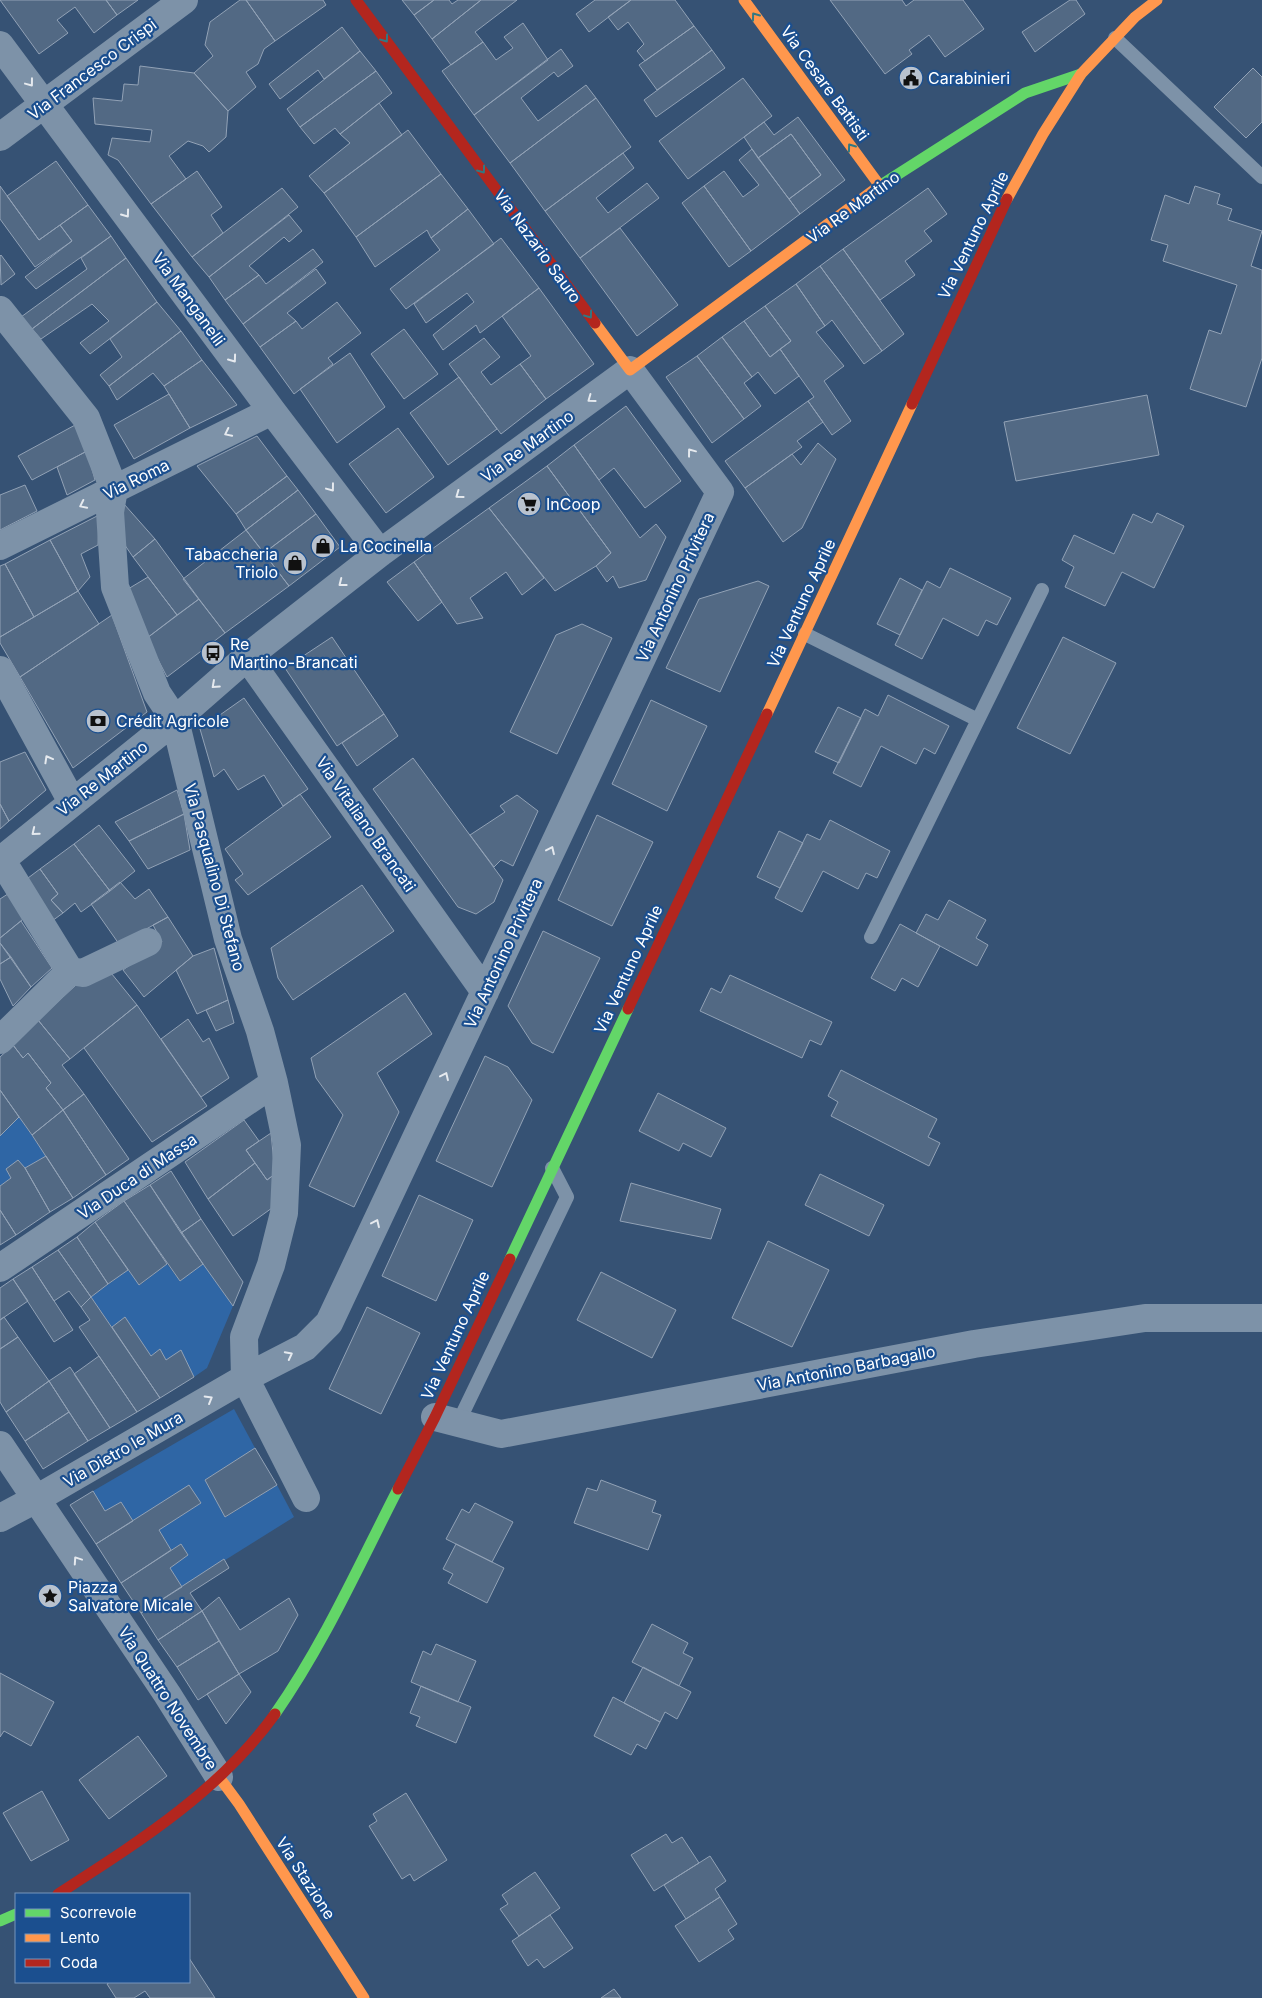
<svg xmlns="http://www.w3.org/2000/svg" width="1262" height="1998" viewBox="0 0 1262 1998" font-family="Inter,sans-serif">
  <rect width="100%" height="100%" fill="#365274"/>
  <path fill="#2f66a5" d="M19 1117 46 1156 25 1168 6 1169 11 1178 0 1186V1136Z
    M167 1264 180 1281 203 1264 233 1306 207 1368 194 1377 181 1351 166 1360 160 1349 151 1356 125 1317 112 1327 91 1297 128 1270 140 1285Z
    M234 1409 255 1448 205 1480 226 1517 277 1485 294 1517 182 1587 170 1568 188 1555 181 1544 171 1550 159 1530 201 1503 189 1486 133 1521 121 1502 105 1511 93 1491Z"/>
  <path fill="#526984" stroke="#92a2b6" d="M0 0H106L117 15 94 33 75 7 57 20 68 33 39 54Z
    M106 0H138L117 15Z
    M240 0H246L275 41 264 49 258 64 246 72 256 87 228 111 194 73 213 56 205 45 210 22Z
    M246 0H323L326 5 275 41Z
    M402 0H434L414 15Z
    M434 0H449L452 4 458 0H481L432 39 414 15Z
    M481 0H517L475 32 483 42 451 65 432 39Z
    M595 0H631L589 32 576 14Z
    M631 0H675L694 26 645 61 637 51 644 44 628 22 618 30 608 17Z
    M830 0H902L906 6 914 0H963L984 29 945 57 929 35 909 50 912 54 885 74Z
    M1070 0H1076L1085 14 1035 52 1022 32Z
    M523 23 548 60 474 115 442 71 483 42 496 60 513 48 504 37Z
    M694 26 712 50 657 90 639 65Z
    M342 27 360 51 324 79 318 70 280 99 269 84Z
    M561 49 573 66 558 77 554 72 521 98 538 121 586 85 596 98 510 163 474 115Z
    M712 50 725 68 656 117 644 100Z
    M360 51 376 71 300 127 287 109Z
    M140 66 194 73 228 111 226 137 209 152 203 146 188 141 169 156 186 179 151 204 118 160 108 155 112 138 150 142 152 130 95 124 93 98 122 101 124 84 138 85Z
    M1253 68 1262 77V122L1246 138 1214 107Z
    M376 71 392 93 340 134 335 128 314 144 300 127Z
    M743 78 772 116 688 179 659 141Z
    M596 98 631 147 545 211 510 163Z
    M379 103 402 135 324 193 309 176 350 143 340 134Z
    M798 117 845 180 800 214 789 199 821 175 791 134 758 158 744 137 764 122 774 135Z
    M408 130 441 174 356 237 324 193Z
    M791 134 821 175 789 199 758 158Z
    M752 149 800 214 751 251 704 186 724 171 743 197 759 185 739 160Z
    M623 153 634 168 596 198 608 213 647 183 659 198 580 258 545 211Z
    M56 161 88 205 39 240 7 196Z
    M197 171 222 207 211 215 223 233 192 257 151 204Z
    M441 174 468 209 431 238 427 230 375 267 356 237Z
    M0 186 39 240 60 225 72 241 35 267 0 219Z
    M704 186 751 251 729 267 682 203Z
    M1195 186 1220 194 1217 204 1232 209 1228 220 1262 231 1251 266 1262 270V358L1246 407 1190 389 1209 330 1221 334 1237 285 1163 261 1168 245 1151 240 1165 195 1189 204Z
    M282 188 298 207 209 277 192 257Z
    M928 188 947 214 924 231 932 241 905 261 915 275 880 300 843 249Z
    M88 205 111 236 36 289 25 277 72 241 60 225Z
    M468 209 494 244 406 309 390 289 440 250 431 238Z
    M289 215 302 231 289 242 284 237 249 266 259 275 225 300 209 277Z
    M620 228 678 305 637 336 580 258Z
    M111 236 126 258 32 329 21 317 87 269 81 258Z
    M501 238 539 288 480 333 476 325 443 350 433 335 474 302 467 293 426 323 414 304Z
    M313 249 323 262 243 324 225 300 259 275 266 284Z
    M843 249 904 334 882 351 820 266Z
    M1 255 15 274 1 285 0 256Z
    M126 258 157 302 90 354 80 343 109 321 92 304 41 339 32 329Z
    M820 266 882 351 864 364 832 320 825 326 796 284Z
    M316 269 326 283 287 313 296 321 260 347 243 324Z
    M796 284 825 326 816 332 844 366 824 381 851 421 832 435 808 401 814 397 780 349 791 341 765 306Z
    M539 288 594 364 546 399 520 364 531 356 502 316Z
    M157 302 181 331 109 386 100 375 122 357 110 339Z
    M337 302 361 333 328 358 333 364 294 394 260 347 296 321 302 329Z
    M765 306 791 341 770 357 744 321Z
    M744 321 770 357 780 349 799 376 775 394 758 372 752 377 722 337Z
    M404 329 438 374 404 399 371 354Z
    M181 331 202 360 164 386 153 373 117 400 109 386Z
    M722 337 752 377 744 383 761 406 744 419 697 356Z
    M484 338 500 357 481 372 491 385 520 364 546 399 501 434 449 364Z
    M350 353 385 407 337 443 300 389Z
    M697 356 744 419 712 443 666 377Z
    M202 360 237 405 190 428 164 386Z
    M459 377 497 429 448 465 410 413Z
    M169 394 190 428 134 459 114 425Z
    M1147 395 1159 455 1016 481 1004 422Z
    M808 401 823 422 797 441 802 447 745 488 725 461Z
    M626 406 681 481 645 508 614 468 599 480 574 445Z
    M77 424 87 451 32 480 18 456Z
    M398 428 434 477 386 513 349 464Z
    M257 436 287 476 236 514 197 466Z
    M818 443 836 459 802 528 783 542 745 488 792 454 801 465Z
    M574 445 640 538 656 524 666 537 646 580 619 588 613 576 607 582 596 566 611 553 547 466Z
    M87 451 95 480 67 495 57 467Z
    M547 466 611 553 596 566 555 591 489 508Z
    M287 476 298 490 246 530 236 514Z
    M25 485 37 511 0 530V495Z
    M298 490 316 514 264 553 246 530Z
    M124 504 155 539 133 557 120 538Z
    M489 508 544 578 522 595 506 572 470 598 483 618 457 624 414 562Z
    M1157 513 1184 526 1154 588 1122 572 1105 606 1065 587 1074 567 1062 560 1074 535 1114 554 1133 514 1152 523Z
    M316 514 340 547 289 586 264 553Z
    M99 515 98 545 81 554 90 577 78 591 50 540Z
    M246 530 289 586 225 633 183 579Z
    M155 539 199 599 177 615 133 557Z
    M50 540 78 591 34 617 5 564Z
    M414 562 442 602 418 621 387 582Z
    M5 564 34 617 0 637V566Z
    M950 568 1011 598 997 625 986 620 978 636 943 618 922 659 895 645 927 581 940 588Z
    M148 577 177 615 147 638 128 589Z
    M900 578 922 590 900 635 877 624Z
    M758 581 769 586 720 692 666 668 699 599Z
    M78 591 99 624 20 677 0 643V637Z
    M199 599 225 633 167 677 147 638Z
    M112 615 147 712 73 768 20 677Z
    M582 624 612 638 557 754 510 732 556 635Z
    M332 637 384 714 337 746 285 668Z
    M1063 637 1116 663 1070 754 1017 728Z
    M888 695 949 726 935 754 924 748 916 764 881 746 861 787 833 773 865 709 878 716Z
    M244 698 308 789 283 806 264 775 238 790 224 769 214 777 200 729Z
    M651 700 707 726 667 811 612 784Z
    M838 707 861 718 839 763 815 752Z
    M384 714 398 736 357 766 342 743Z
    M25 752 46 790 9 821 0 804V762Z
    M413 758 503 880 494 902 476 914 458 907 373 789Z
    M177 790 184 814 129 841 115 822Z
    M300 794 331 837 248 895 235 880 243 874 225 849Z
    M517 795 538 811 513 866 501 860 494 867 470 835 505 812 500 806Z
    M0 804 9 821 0 829Z
    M184 814 190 850 148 869 129 841Z
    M597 815 653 842 612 926 558 900Z
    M830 820 890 851 877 878 866 873 858 889 823 871 802 912 775 898 807 834 820 840Z
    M99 825 135 871 110 891 74 844Z
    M779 831 803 843 780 888 757 877Z
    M74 844 110 891 81 912 75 903 63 913 51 900 58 894 40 869Z
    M40 869 58 894 51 900 63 913 52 921 24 881Z
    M120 882 135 899 149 889 168 917 119 944 91 904Z
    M362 885 394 931 293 1000 278 978 271 948Z
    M14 890 28 915 0 938V899Z
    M949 900 986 920 976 938 988 945 977 966 916 933 926 914 938 920Z
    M168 917 193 956 144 997 123 970 162 942 153 925Z
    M21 921 52 968 31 987 0 943V938Z
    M900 924 940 946 918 987 902 978 895 991 871 978Z
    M543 931 600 958 553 1053 532 1043 508 1006Z
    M0 943 11 957 0 964Z
    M214 948 228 1000 197 1014 176 970 193 956Z
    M11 957 31 987 13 1006 0 979V964Z
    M107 968 137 1005 70 1059 38 1020 76 985Z
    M730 975 832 1022 821 1045 810 1040 802 1058 700 1011 711 988 721 993Z
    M405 993 432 1034 377 1073 399 1112 354 1207 309 1186 343 1115 316 1078 311 1058Z
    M228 1000 234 1023 216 1031 206 1010Z
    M137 1005 207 1106 152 1142 84 1048Z
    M188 1019 203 1042 209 1038 229 1078 201 1097 161 1039Z
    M38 1020 70 1059 62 1065 84 1094 63 1110 46 1088 51 1083 28 1053 23 1058 13 1045Z
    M13 1045 23 1058 28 1053 51 1083 46 1088 63 1110 32 1135 0 1090V1057Z
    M485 1056 508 1067 532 1100 492 1187 436 1161Z
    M841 1070 937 1119 928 1137 940 1143 929 1166 831 1116 838 1102 828 1096Z
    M0 1090 19 1117 0 1136Z
    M658 1093 726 1128 711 1157 683 1143 679 1151 639 1131Z
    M84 1094 129 1159 106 1175 63 1110Z
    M63 1110 106 1175 73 1198 32 1135Z
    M244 1120 259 1141 246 1150 255 1163 208 1199 185 1162Z
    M271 1133 275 1174 267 1180 246 1150Z
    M46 1156 73 1198 50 1212 25 1168Z
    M18 1160 25 1168 50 1212 16 1235 0 1210V1186L11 1178 6 1169Z
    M255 1163 267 1180 275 1174 272 1208 233 1236 208 1199Z
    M171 1171 201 1219 181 1233 150 1185Z
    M820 1174 884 1205 869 1236 805 1205Z
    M631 1183 721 1209 711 1239 620 1221Z
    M150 1185 203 1264 180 1281 124 1201Z
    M419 1195 473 1220 436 1301 382 1276Z
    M124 1201 167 1264 139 1285 95 1222Z
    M0 1210 16 1235 0 1245Z
    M201 1219 243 1282 233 1306 181 1233Z
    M95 1222 128 1270 108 1284 77 1237Z
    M77 1237 108 1284 91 1297 58 1250Z
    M768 1241 829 1270 792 1347 732 1318Z
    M58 1250 91 1297 81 1307 69 1291 54 1301 32 1267Z
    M32 1267 73 1330 54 1342 13 1279Z
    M601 1272 676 1310 652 1358 577 1320Z
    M13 1279 28 1301 0 1320V1288Z
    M91 1297 160 1398 137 1412 79 1327 90 1320 81 1307Z
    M367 1307 420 1333 381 1414 329 1389Z
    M4 1317 18 1337 0 1349V1320Z
    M125 1317 151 1356 160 1349 166 1360 181 1350 194 1377 160 1398 112 1327Z
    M18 1337 49 1381 6 1412 0 1402V1349Z
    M99 1356 137 1412 110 1428 74 1374Z
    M70 1367 110 1428 88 1441 49 1381Z
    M49 1381 69 1412 25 1441 6 1412Z
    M69 1412 88 1441 43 1469 25 1441Z
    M255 1448 277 1485 225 1517 205 1480Z
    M601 1480 656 1501 652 1512 661 1515 648 1550 574 1523 587 1488 597 1491Z
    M189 1485 201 1503 159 1530 171 1550 121 1583 96 1544Z
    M93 1491 105 1511 121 1502 133 1521 96 1544 70 1505Z
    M475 1503 513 1522 492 1562 446 1539 462 1509 469 1513Z
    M181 1544 188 1555 170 1568 182 1587 141 1613 121 1583Z
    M456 1544 504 1568 487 1603 448 1583 453 1574 443 1569Z
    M224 1559 229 1568 190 1593 202 1611 158 1640 141 1613Z
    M219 1597 240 1630 289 1598 298 1615 278 1651 239 1674 202 1611Z
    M202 1611 219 1641 177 1667 158 1640Z
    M652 1624 688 1643 683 1653 693 1658 679 1686 632 1662Z
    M219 1641 239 1674 198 1700 177 1667Z
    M436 1644 476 1661 458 1702 411 1682 423 1651 431 1655Z
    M643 1667 691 1692 677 1719 665 1712 660 1722 624 1703Z
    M0 1673 54 1702 31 1746 4 1731 0 1737Z
    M239 1674 251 1692 226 1724 207 1694Z
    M421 1686 471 1707 456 1743 416 1726 420 1717 410 1713Z
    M613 1697 660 1722 646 1749 637 1744 631 1755 594 1736Z
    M138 1736 167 1776 109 1819 79 1780Z
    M42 1791 69 1840 31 1861 3 1813Z
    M406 1793 447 1860 414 1881 410 1874 402 1879 369 1826 377 1821 373 1814Z
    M666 1834 672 1843 682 1837 699 1863 654 1891 631 1855Z
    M710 1856 726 1881 715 1889 720 1897 686 1919 664 1885Z
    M535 1872 560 1908 519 1936 500 1909 508 1904 502 1895Z
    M720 1897 737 1924 728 1930 734 1939 699 1962 675 1926Z
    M550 1915 573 1948 544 1968 537 1959 528 1966 512 1941Z
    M189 1958 215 1998H150L145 1991 134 1998H116L107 1984 110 1982H189Z
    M614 1989 621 1998H601Z"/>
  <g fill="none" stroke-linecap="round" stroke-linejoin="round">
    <path stroke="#7d92a8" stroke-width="14" d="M1115 38 1262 177
      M805 634 978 720
      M871 937 1042 590
      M458 1423 567 1197 552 1168"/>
    <path stroke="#7d92a8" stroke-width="28" d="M0 45 272 411 380 553
      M0 137 184 0
      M0 310 86 418 114 489 110 512 115 587 157 693 175 720 228 939 260 1031 274 1083 287 1145 284 1213 271 1265 244 1337 245 1378 306 1498
      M0 546 272 411
      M247 657 485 992
      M0 670 72 802
      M1 859 70 971
      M0 861 175 720 247 657 380 553 630 370 720 492 329 1323 305 1347 245 1378 36 1499 0 1518
      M0 1040 70 971 83 973 148 942
      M0 1268 274 1083
      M435 1417 501 1434 974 1344 1145 1318H1262
      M0 1445 167 1694 219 1777"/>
    <path stroke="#63d668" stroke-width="11" d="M878 187 1025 93 1081 74
      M510 1259 628 1009
      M275 1714C324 1644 359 1565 398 1489
      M0 1921 16 1914"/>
    <path stroke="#ff974d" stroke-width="11" d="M744 0 880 186
      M1007 199 1043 134 1081 74 1135 17 1157 0
      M595 323 630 370 878 187
      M767 714 912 404
      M219 1777 239 1804 364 1998"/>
    <path stroke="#b3261e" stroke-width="11" d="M356 0 595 323
      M912 404 1007 199
      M628 1009 767 714
      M398 1489 435 1417 510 1259
      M58 1894C137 1843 219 1792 275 1714"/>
  </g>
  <defs><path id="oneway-chevron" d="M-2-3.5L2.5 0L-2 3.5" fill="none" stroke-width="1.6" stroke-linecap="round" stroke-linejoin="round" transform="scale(1.25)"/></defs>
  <g stroke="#317883">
    <use href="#oneway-chevron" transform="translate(755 16) rotate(-126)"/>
    <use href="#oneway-chevron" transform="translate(385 39) rotate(54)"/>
    <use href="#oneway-chevron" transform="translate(851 147) rotate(-126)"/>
    <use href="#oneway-chevron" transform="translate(482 170) rotate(54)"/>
    <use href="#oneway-chevron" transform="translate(589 315) rotate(54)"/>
  </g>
  <g stroke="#e5e9ee">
    <use href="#oneway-chevron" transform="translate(30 83) rotate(53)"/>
    <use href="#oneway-chevron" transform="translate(126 214) rotate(54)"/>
    <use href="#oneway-chevron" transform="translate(233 359) rotate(54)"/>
    <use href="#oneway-chevron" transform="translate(591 399) rotate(144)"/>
    <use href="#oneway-chevron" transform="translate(228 433) rotate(154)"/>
    <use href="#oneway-chevron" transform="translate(691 452) rotate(-127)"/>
    <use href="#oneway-chevron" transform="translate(331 488) rotate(53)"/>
    <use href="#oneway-chevron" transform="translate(459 495) rotate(144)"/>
    <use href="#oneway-chevron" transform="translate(83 505) rotate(154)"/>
    <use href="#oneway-chevron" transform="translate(342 583) rotate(142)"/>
    <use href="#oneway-chevron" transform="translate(215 685) rotate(138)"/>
    <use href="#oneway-chevron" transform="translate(48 759) rotate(-119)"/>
    <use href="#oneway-chevron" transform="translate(35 832) rotate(141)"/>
    <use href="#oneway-chevron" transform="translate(551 850) rotate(-65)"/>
    <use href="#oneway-chevron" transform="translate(445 1076) rotate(-65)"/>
    <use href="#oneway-chevron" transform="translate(376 1223) rotate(-65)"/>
    <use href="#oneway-chevron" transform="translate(289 1355) rotate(-27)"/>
    <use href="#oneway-chevron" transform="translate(209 1399) rotate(-30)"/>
    <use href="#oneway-chevron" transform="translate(77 1560) rotate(-124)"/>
  </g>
  <defs>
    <g id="civic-disc" transform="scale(1.25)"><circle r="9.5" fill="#b9c2ce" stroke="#1b4f8f"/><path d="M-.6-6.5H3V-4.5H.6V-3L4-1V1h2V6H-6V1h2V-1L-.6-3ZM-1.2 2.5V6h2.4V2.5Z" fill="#111"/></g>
    <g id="supermarket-disc" transform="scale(1.25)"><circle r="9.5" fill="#b9c2ce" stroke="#1b4f8f"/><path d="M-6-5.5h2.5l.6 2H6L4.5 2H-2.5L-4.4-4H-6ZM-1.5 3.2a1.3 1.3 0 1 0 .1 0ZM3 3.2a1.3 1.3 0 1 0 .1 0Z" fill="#111"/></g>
    <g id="shop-disc" transform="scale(1.25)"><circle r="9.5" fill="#b9c2ce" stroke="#1b4f8f"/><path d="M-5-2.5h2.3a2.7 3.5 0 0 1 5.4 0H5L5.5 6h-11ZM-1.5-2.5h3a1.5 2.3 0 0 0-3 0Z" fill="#111"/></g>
    <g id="bus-disc" transform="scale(1.25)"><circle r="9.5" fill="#b9c2ce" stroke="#1b4f8f"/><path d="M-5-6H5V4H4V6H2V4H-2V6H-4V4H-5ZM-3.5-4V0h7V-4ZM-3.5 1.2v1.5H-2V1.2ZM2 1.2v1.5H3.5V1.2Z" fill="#111"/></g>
    <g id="bank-disc" transform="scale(1.25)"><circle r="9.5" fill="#b9c2ce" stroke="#1b4f8f"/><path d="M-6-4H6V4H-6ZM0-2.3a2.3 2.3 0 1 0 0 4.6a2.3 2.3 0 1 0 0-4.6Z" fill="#111"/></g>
    <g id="sight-disc" transform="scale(1.25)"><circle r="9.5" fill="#b9c2ce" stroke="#1b4f8f"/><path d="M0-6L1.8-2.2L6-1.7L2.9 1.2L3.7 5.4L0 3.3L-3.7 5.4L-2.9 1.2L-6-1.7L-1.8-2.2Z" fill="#111"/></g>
  </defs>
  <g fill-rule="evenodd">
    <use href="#civic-disc" x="911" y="78"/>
    <use href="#supermarket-disc" x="529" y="504"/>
    <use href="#shop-disc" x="323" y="546"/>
    <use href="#shop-disc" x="295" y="563"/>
    <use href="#bus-disc" x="213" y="653"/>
    <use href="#bank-disc" x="98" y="721"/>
    <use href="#sight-disc" x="50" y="1596"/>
  </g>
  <g text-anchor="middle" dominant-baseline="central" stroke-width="4.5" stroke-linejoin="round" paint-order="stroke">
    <g font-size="16" fill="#fff" stroke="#1b4f8f">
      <text transform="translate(92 69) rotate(-37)">Via Francesco Crispi</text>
      <text transform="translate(825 83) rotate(54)">Via Cesare Battisti</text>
      <text transform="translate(853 207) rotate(-36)">Via Re Martino</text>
      <text transform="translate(973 235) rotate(-64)">Via Ventuno Aprile</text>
      <text transform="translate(538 246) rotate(54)">Via Nazario Sauro</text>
      <text transform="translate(189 299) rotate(54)">Via Manganelli</text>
      <text transform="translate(527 446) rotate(-36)">Via Re Martino</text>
      <text transform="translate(136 479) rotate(-26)">Via Roma</text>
      <text transform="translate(675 587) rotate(-65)">Via Antonino Privitera</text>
      <text transform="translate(801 603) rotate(-65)">Via Ventuno Aprile</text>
      <text transform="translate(102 778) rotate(-38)">Via Re Martino</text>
      <text transform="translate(366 824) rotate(55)">Via Vitaliano Brancati</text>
      <text transform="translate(215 877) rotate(75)">Via Pasqualino Di Stefano</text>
      <text transform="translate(503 953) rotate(-65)">Via Antonino Privitera</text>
      <text transform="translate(628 969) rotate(-65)">Via Ventuno Aprile</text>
      <text transform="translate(137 1176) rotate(-34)">Via Duca di Massa</text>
      <text transform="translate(455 1335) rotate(-65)">Via Ventuno Aprile</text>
      <text transform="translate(846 1368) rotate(-11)">Via Antonino Barbagallo</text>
      <text transform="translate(123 1449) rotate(-30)">Via Dietro le Mura</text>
      <text transform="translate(168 1698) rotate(57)">Via Quattro Novembre</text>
      <text transform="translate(306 1878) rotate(57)">Via Stazione</text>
    </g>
    <g font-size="16" fill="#fff" stroke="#1b4f8f" text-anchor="start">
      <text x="928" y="78">Carabinieri</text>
      <text x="546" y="504">InCoop</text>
      <text x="340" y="546">La Cocinella</text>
      <text x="278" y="554" text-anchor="end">Tabaccheria<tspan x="278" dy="18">Triolo</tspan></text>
      <text x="230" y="644">Re<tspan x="230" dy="18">Martino-Brancati</tspan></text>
      <text x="116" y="721">Crédit Agricole</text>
      <text x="68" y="1587">Piazza<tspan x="68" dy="18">Salvatore Micale</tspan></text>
    </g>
  </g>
  <rect x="15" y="1893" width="175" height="90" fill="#1b4f8f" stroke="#7695bc"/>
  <rect x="25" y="1909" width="25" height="8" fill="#63d668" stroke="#7695bc"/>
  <text x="60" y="1918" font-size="15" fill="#ffffff">Scorrevole</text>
  <rect x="25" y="1934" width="25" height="8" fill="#ff974d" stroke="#7695bc"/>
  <text x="60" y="1943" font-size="15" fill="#ffffff">Lento</text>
  <rect x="25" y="1959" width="25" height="8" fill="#b3261e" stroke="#7695bc"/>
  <text x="60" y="1968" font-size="15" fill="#ffffff">Coda</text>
</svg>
